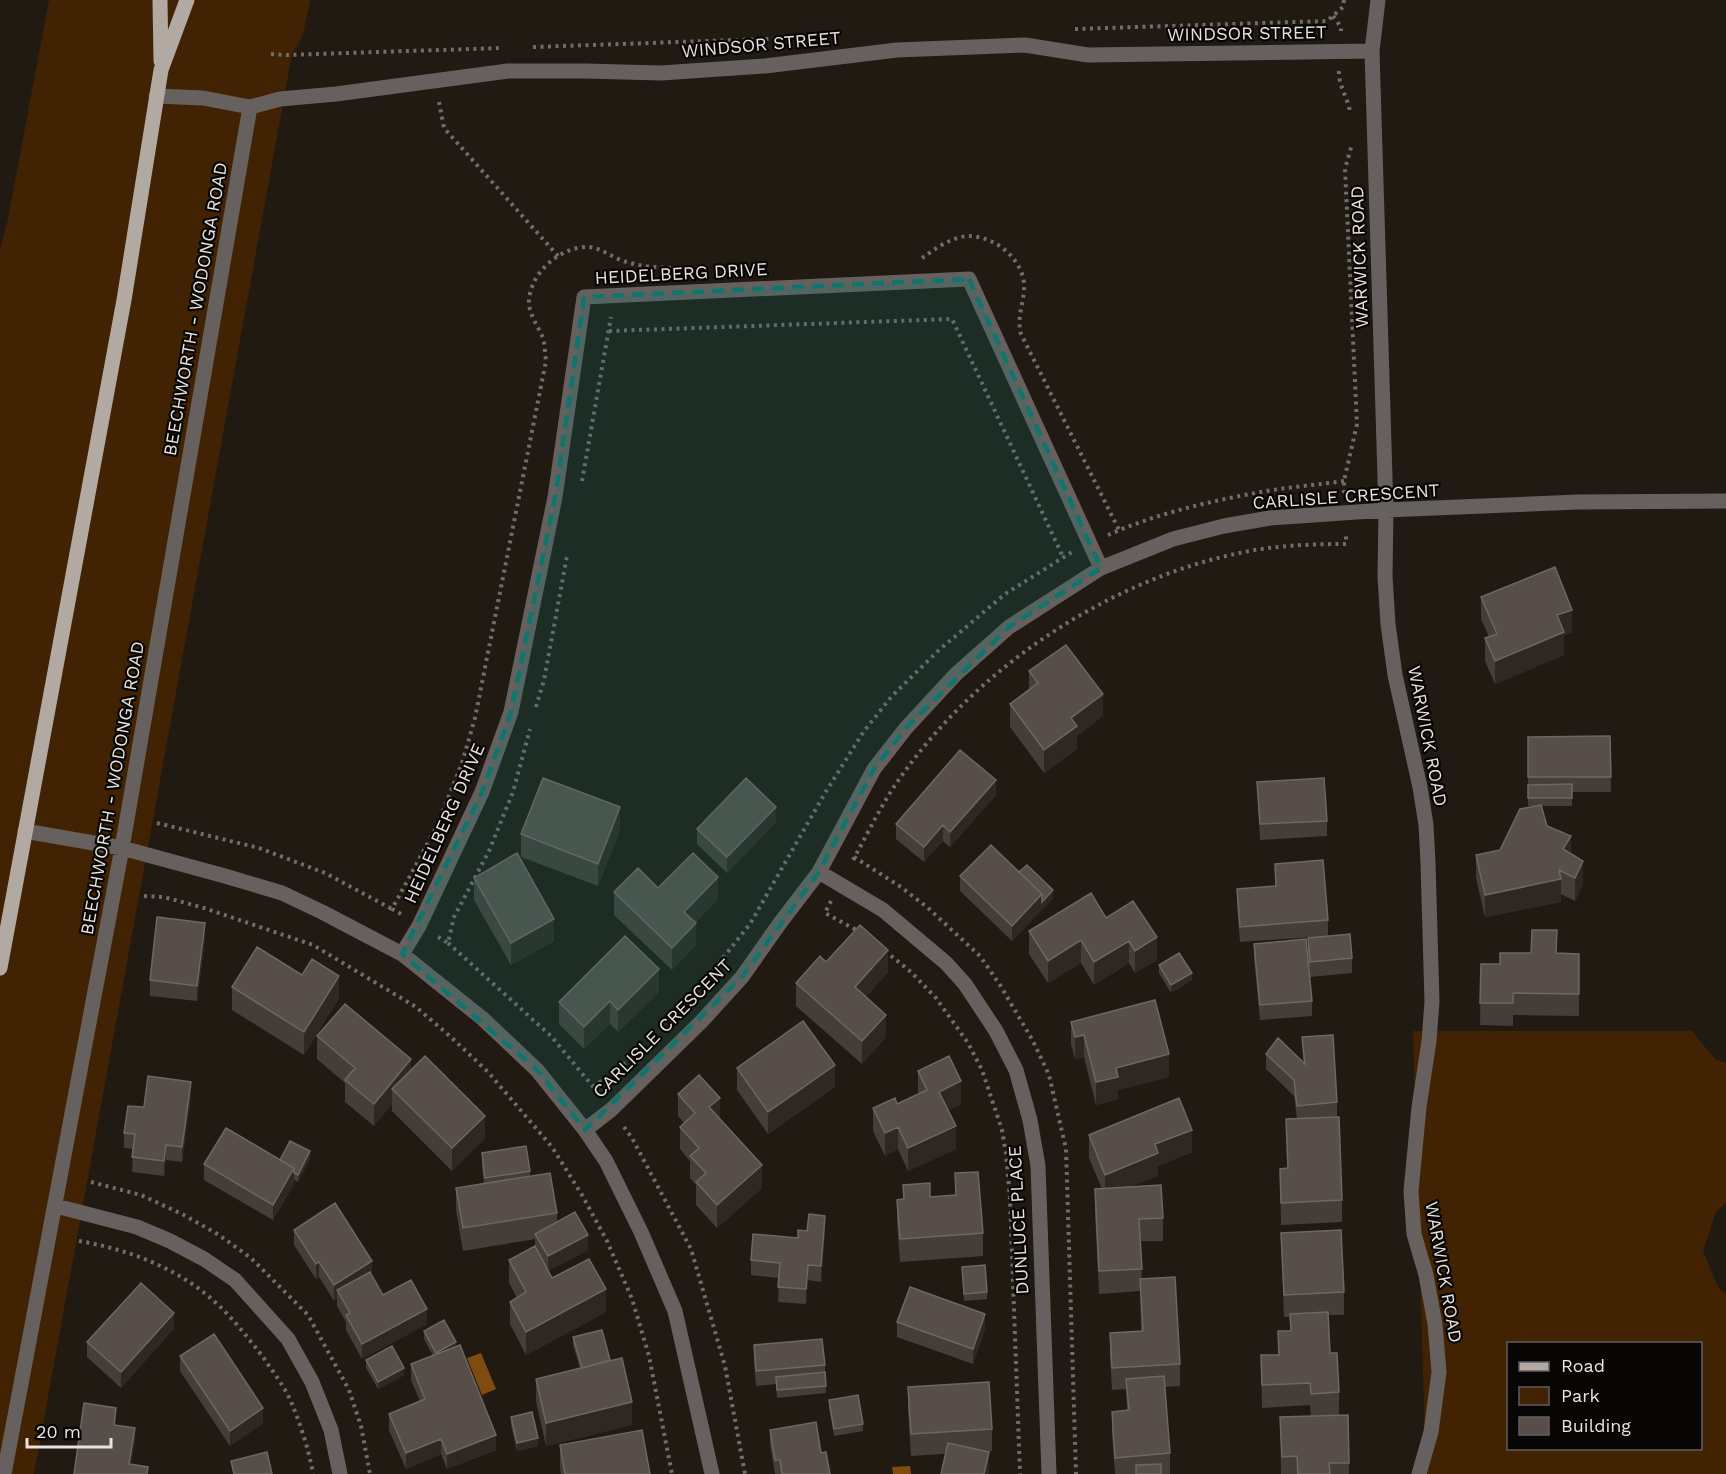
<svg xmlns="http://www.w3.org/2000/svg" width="1726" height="1474" viewBox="0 0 1726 1474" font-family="'Work Sans',sans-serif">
  <rect width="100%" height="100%" fill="#211a13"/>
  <path fill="#412304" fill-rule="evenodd" d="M49 0H310L303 35 292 54 34 1474H0V250L8 219Z
    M1413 1031H1692L1715 1059 1726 1063V1203L1716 1212 1703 1251 1719 1289 1726 1294V1474H1426ZM1508 1344H1700V1448H1508Z"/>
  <path fill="#7f4b11" d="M481 1353 496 1389 482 1395 467 1358Z
    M910 1466 911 1474H893L892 1467Z"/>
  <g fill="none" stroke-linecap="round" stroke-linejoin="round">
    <path stroke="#736c67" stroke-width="4" stroke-dasharray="3 4.5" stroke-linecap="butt" d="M1333 16 1341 27V31
      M1075 29 1327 21 1343 7 1344 0
      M533 47 795 38
      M271 54 287 55 501 48
      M1339 71C1338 85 1348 98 1350 112
      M439 102 444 128 558 256
      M922 258C935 249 951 237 968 236 994 236 1021 257 1024 283 1025 301 1016 317 1021 334L1119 530
      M609 331 952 319 1063 557
      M582 481 611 317
      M1344 493V481L1357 424 1345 169 1352 144
      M1108 535C1155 514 1210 501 1261 492 1288 487 1316 485 1344 481
      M536 707 544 680 567 556
      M157 823 259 848 325 873 392 909
      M854 857 901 887 928 908 980 956 1000 985 1033 1041 1049 1075 1066 1149 1076 1474
      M853 860C868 833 882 803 900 778 981 663 1117 574 1255 550 1286 545 1316 544 1346 544V534
      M144 896 164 897 204 908 313 945 416 1007 452 1038 488 1072 552 1147 582 1195 607 1241 632 1299 649 1356 672 1474
      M831 901 825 913 860 932
      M401 914 392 909 437 826 462 763 475 718 546 361C545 353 545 346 543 338 538 326 528 313 529 300 531 272 561 246 589 247 602 248 614 259 627 262 646 268 666 268 686 268
      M438 937 448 943 454 917 489 851 513 792 530 729
      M448 943 551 1036 600 1095
      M885 951 911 972 936 998 968 1043 982 1070 1002 1130 1006 1154 1010 1199 1020 1474
      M669 1020 703 983 750 924 825 793 864 731 892 696 939 650 1005 594 1072 552
      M593 1087 628 1061
      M624 1127 632 1138 691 1249 725 1366 745 1474
      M91 1182 141 1195 184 1215 219 1235 251 1258 308 1315 349 1390 361 1426 370 1474
      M79 1241C127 1249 178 1268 215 1302 233 1318 248 1338 263 1357 273 1372 285 1387 292 1404 301 1426 309 1450 313 1474"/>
    <path stroke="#66615e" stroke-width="15" d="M1378 0 1372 51 1386 510 1385 576 1388 624 1395 675 1420 787 1426 825 1428 863 1432 1002 1429 1041 1419 1107 1411 1191 1414 1234 1426 1275 1435 1324 1439 1372 1431 1432 1419 1474
      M156 96 203 98 250 107 280 99 336 94 508 71H585L661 73 765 66 897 50 1025 45 1088 55 1372 51
      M25 831 122 848 225 876 282 893 322 912 402 954 482 1018 537 1070 585 1130 606 1161 641 1232 675 1311 712 1474
      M819 872 883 910 946 963 965 984 996 1031 1016 1070 1030 1120 1038 1166 1049 1474
      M402 954 419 926 482 792 511 712 555 497 584 297 969 279 1101 568
      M585 1130 612 1109 701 1022 742 977 780 923 819 872 874 769 906 728 956 674 1009 627 1101 568 1173 539 1224 526 1270 518 1386 510 1578 502 1726 501
      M56 1206 137 1227 170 1241 204 1259 235 1280 288 1339 312 1382 331 1430 340 1474
      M4 1474 122 848 250 107"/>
    <path stroke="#b2a9a2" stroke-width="15" d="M160 0 161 61
      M0 968 124 300 161 70 187 0"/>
  </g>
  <path fill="#453d37" d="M1481 597 1572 632 1564 635V655L1495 684 1485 661V638L1489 637 1481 619Z
    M1029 671 1103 716 1077 736V749L1044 773 1010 727V704L1029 690Z
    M1610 736 1611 792H1572V806H1542L1547 826 1571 854 1583 884 1575 901 1561 894V902L1485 917 1476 878V855L1500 850 1536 806H1528V737Z
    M1257 782 1327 821V836L1260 840Z
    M996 795 950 847 943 841 924 862 896 839V824Z
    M776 822 727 873 697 844V829Z
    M620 830 598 886 521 857V834Z
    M1275 864 1328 920V936L1240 942 1237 904V889L1275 886Z
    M1019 872 1053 898 1012 941 960 891V876Z
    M474 878 554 941 511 965 474 900Z
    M658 888 718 899 696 922V945L672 970 614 915V892Z
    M1106 918 1157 960 1135 973 1129 963 1094 985 1081 963 1048 983 1029 954V931Z
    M205 938 197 1001 150 996V980Z
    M1308 938 1352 958V973L1310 977 1308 953Z
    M1254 944 1312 1001V1016L1260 1020 1254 959Z
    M1557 953 1579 954V1016L1513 1015V1026L1480 1025 1481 964H1500Z
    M826 962 888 972 866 997 886 1037 862 1064 796 1006V983Z
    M1159 965 1192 980 1171 993 1159 973Z
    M302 975 339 998 304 1055 232 1010V987Z
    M659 992 618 1032 610 1024 584 1049 559 1024V1002Z
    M1071 1022 1169 1077 1118 1090V1099L1096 1105 1084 1057 1075 1059 1071 1044Z
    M317 1036 411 1070 485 1138 452 1171 392 1111V1104L374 1126 345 1102V1083L317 1059Z
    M1302 1037 1337 1102V1117L1342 1200V1222L1281 1225 1280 1169 1287 1168 1286 1119H1297L1294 1096 1266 1069V1054L1303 1063Z
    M737 1068 835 1087 768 1134 737 1090Z
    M918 1071 961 1104 948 1110 956 1149 908 1171 898 1149 885 1156 873 1131V1108L897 1104 918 1094Z
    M678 1094 720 1118 762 1188 717 1228 696 1205V1185L690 1178V1161L680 1149V1127L684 1123 678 1116Z
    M191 1097 182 1162 166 1160 164 1176 132 1172 133 1149 124 1148V1133L144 1107Z
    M1089 1135 1192 1152 1158 1166V1176L1129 1187 1163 1218V1241H1140L1142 1279 1180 1364V1386L1165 1387 1170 1453V1474H1115L1112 1434V1412L1127 1410 1126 1389 1112 1390 1110 1355V1333L1141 1331 1140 1291 1099 1294 1095 1212V1189H1102L1089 1158Z
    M482 1153 530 1171V1176L557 1213V1222L588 1250 548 1271 552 1278 606 1312 526 1355 510 1324V1302L517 1298 509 1283V1260L535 1247V1239L463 1251 456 1210V1188L484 1184 482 1168Z
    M310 1159 298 1182 294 1180V1184L273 1220 204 1180V1164Z
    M955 1173 983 1233V1256L900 1262 897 1222V1200L903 1199V1185L930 1197 955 1195Z
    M294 1230 372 1276 383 1295 427 1324 362 1359 346 1330V1322L337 1306V1298L334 1301 319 1277 316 1279 294 1245Z
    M825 1231 821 1282 808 1280 806 1304 778 1302 779 1278 751 1275V1260L798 1238Z
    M1281 1233 1344 1292V1315H1328L1330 1353 1339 1392V1415L1311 1416 1310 1405 1262 1408 1261 1355H1278V1331H1290V1317H1284Z
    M962 1267 987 1292V1299L964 1301Z
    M897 1322 985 1329 973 1364 897 1337Z
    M174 1328 121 1388 87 1357V1342Z
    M424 1331 456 1347 496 1450 447 1469 441 1454 406 1469 389 1430V1414L420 1401 411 1380V1364L433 1356 424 1339Z
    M573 1337 610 1361 632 1425 546 1446 536 1401V1379L580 1368 573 1345Z
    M754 1345 825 1365 826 1393 777 1398 776 1384 756 1386 754 1360Z
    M180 1356 263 1423 230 1446 180 1371Z
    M366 1360 404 1375 378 1389 366 1368Z
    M908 1387 992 1429V1451L911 1456 908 1410Z
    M829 1400 863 1424V1431L834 1436 829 1408Z
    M511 1417 538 1446 517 1451 511 1425Z
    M1280 1417 1349 1463V1474H1281Z
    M770 1430 821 1453 830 1474H775L770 1445Z
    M560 1445 650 1474H561L560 1468Z"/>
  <path fill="#2f2721" d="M1572 610V632L1564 635V655L1495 684V661L1557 615Z
    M1103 694V716L1077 736V749L1044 773V750L1071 718Z
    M996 780V795L950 847V832Z
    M620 807V830L598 886V864Z
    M776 807V822L727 873V857Z
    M943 825V841L924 862V847Z
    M1571 836V858L1563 849Z
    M1583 861V884L1575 901V878Z
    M718 877V899L684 934V912Z
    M1561 879V902L1485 917V895Z
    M1053 890V898L1012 941V926L1042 894Z
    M554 919V941L511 965V943Z
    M205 923V938L197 1001V986Z
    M696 923V945L672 970V948Z
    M1157 937V960L1135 973V951Z
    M1081 940V963L1048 983V961Z
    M1129 941V963L1094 985V962Z
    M888 950V972L855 1010V987Z
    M659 969V992L618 1032V1010Z
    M1192 973V980L1171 993V985Z
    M339 976V998L304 1055V1032Z
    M610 1001V1024L584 1049V1027Z
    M886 1015V1037L862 1064V1041Z
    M1084 1035V1057L1075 1059V1037Z
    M1169 1054V1077L1118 1090V1099L1096 1105V1082L1116 1068Z
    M411 1059V1082L392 1089V1104L374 1126V1104Z
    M835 1065V1087L768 1134V1112Z
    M961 1081V1104L939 1114V1092Z
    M191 1082V1097L182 1162V1147Z
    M720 1098V1121L709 1107Z
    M485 1116V1138L452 1171V1148Z
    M956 1126V1149L908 1171V1148Z
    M898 1127V1149L885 1156V1133Z
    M1192 1130V1152L1158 1166V1176L1105 1197V1175L1155 1144Z
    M166 1145V1160L164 1176V1161Z
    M310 1151V1159L298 1182V1175Z
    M762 1165V1188L717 1228V1205Z
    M294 1168V1184L273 1220V1205Z
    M825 1216V1231L821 1282V1266Z
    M588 1235V1250L548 1271V1256Z
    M372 1261V1277L337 1290V1298L334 1301V1285Z
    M319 1262V1277L316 1279V1264Z
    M808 1265V1280L806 1304V1289Z
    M606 1289V1312L526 1355V1332Z
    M427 1309V1324L362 1359V1344Z
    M174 1313V1328L121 1388V1372Z
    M985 1314V1329L973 1364V1349Z
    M456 1342V1350L436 1361V1353Z
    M404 1368V1375L378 1389V1382Z
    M632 1402V1425L546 1446V1423Z
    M116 1408V1423L114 1440V1425Z
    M263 1408V1423L230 1446V1431Z
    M135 1428V1443L130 1474 129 1464Z
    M496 1435V1450L447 1469V1454Z
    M538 1438V1446L517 1451V1443Z
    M441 1439V1454L406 1469V1453Z
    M989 1452V1474H984Z"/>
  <path fill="#574e49" stroke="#6e6660" stroke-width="1.5" d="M1555 567 1572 610 1557 615 1564 632 1495 661 1485 638 1497 634 1481 597Z
    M1066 645 1103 694 1071 718 1077 726 1044 750 1010 704 1038 683 1029 671Z
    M1610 736 1611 777H1528V737Z
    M960 750 996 780 950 832 943 825 924 847 896 824Z
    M543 778 620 807 598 864 521 834Z
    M746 778 776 807 727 857 697 829Z
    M1324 778 1327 821 1260 824 1257 782Z
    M1572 784V798H1528V785Z
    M1541 805 1547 826 1571 836 1563 849 1583 861 1575 878 1559 870 1561 879 1485 895 1476 855 1500 850 1520 809Z
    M991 845 1042 894 1012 926 960 876Z
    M517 853 554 919 511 943 474 878Z
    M693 853 718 877 684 912 696 923 672 948 614 892 638 868 658 888Z
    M1323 860 1328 920 1240 927 1237 889 1276 886 1275 864Z
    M1027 865 1053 890 1042 902V894L1019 872Z
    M1091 893 1106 918 1133 901 1157 937 1135 951 1129 941 1094 962 1081 940 1048 961 1029 931Z
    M157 917 205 923 197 986 150 980Z
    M860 925 888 950 855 987 886 1015 862 1041 796 983 820 956 826 962Z
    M1532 930H1557L1556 953 1579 954V994L1513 993V1003H1480L1481 964H1500V953H1531Z
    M1350 934 1352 958 1310 962 1308 938Z
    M625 936 659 969 618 1010 610 1001 584 1027 559 1002Z
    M1306 939 1312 1001 1260 1005 1254 944Z
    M257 947 302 975 312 959 339 976 304 1032 232 987Z
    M1179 953 1192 973 1171 985 1159 965Z
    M1155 1000 1169 1054 1116 1068 1118 1077 1096 1082 1084 1035 1075 1037 1071 1022Z
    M345 1004 411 1059 374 1104 345 1080 355 1068 317 1036Z
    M803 1021 835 1065 768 1112 737 1068Z
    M1333 1035 1337 1102 1297 1106 1294 1080 1266 1054 1278 1038 1305 1064 1302 1037Z
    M425 1056 485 1116 452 1148 392 1089Z
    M949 1056 961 1081 939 1092 956 1126 908 1148 898 1127 885 1133 873 1108 895 1098 897 1104 927 1090 918 1071Z
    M699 1075 720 1098 709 1107 762 1165 717 1205 696 1182 706 1173 690 1156 699 1148 680 1127 695 1113 678 1094Z
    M148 1076 191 1082 182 1147 166 1145 164 1161 132 1157 135 1134 124 1133 128 1106 144 1107Z
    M1179 1098 1192 1130 1155 1144 1158 1153 1105 1175 1089 1135Z
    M1339 1117 1342 1200 1281 1203 1280 1169 1288 1168 1286 1119Z
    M226 1128 294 1168 273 1205 204 1164Z
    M290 1141 310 1151 298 1175 294 1173V1168L280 1160Z
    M526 1146 530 1171 485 1178 482 1153Z
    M978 1172 983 1233 900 1239 897 1200 904 1199 903 1185 930 1183V1197L956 1195 955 1173Z
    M550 1173 557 1213 463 1228 456 1188Z
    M1161 1185 1163 1218 1139 1219 1142 1269 1099 1271 1095 1189Z
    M335 1203 372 1261 334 1285 319 1262 316 1264 294 1230Z
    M575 1212 588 1235 548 1256 535 1234Z
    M809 1214 825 1216 821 1266 808 1265 806 1289 778 1287 780 1263 751 1260 753 1234 798 1238V1230L807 1231Z
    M1341 1230 1344 1292 1284 1295 1281 1233Z
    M535 1246 552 1278 589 1259 606 1289 526 1332 510 1302 526 1292 509 1260Z
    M985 1265 987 1292 964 1294 962 1267Z
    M370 1272 383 1295 411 1280 427 1309 362 1344 346 1315 350 1313 337 1290Z
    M1175 1277 1180 1364 1112 1368 1110 1333 1143 1331 1140 1279Z
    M141 1283 174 1313 121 1372 87 1342Z
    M910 1287 985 1314 973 1349 897 1322Z
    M1328 1312 1330 1353H1337L1339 1392 1311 1394 1310 1383 1262 1385 1261 1355H1279L1278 1331H1291L1290 1314Z
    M444 1320 456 1342 436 1353 424 1331Z
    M602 1330 610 1360 582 1368 573 1337Z
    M214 1334 263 1408 230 1431 180 1356Z
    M822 1339 825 1365 756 1371 754 1345Z
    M460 1345 496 1435 447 1454 441 1439 406 1453 389 1414 425 1399 411 1364Z
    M392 1346 404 1368 378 1382 366 1360Z
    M622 1358 632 1402 546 1423 536 1379Z
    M825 1372 826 1386 777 1390 776 1377Z
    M1164 1376 1170 1453 1115 1458 1112 1412 1129 1410 1126 1379Z
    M989 1382 992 1429 911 1434 908 1387Z
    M858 1395 863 1424 834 1429 829 1400Z
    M84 1403 116 1408 114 1425 135 1428 129 1464 148 1467 147 1474H74Z
    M532 1412 538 1438 517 1443 511 1417Z
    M1348 1415 1349 1463H1329L1330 1474H1298L1297 1456 1282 1457 1280 1417Z
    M816 1422 821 1453 826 1452 830 1474H782L780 1460H775L770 1430Z
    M642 1430 650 1474H565L560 1445Z
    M948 1443 989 1452 984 1474H941Z
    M267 1452 272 1474H234L231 1461Z
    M1161 1464V1474H1136V1465Z"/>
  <path fill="#0f766e" fill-opacity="0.2" stroke="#0f766e" stroke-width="4.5" stroke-dasharray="12 8" stroke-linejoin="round" d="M969 279 1101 568 1009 627 906 728 874 769 819 872 742 977 585 1130 537 1070 402 954 482 792 511 712 555 497 584 297Z"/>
  <g text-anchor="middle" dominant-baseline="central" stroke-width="4.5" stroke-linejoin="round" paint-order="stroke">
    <g font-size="18" fill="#e9e3df" stroke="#080604">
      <text transform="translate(1247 33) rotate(-1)">WINDSOR STREET</text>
      <text transform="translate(761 44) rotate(-5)">WINDSOR STREET</text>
      <text transform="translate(1359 257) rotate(-92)">WARWICK ROAD</text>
      <text transform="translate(681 273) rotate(-3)">HEIDELBERG DRIVE</text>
      <text transform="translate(195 309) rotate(-80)">BEECHWORTH - WODONGA ROAD</text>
      <text transform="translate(1346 496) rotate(-4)">CARLISLE CRESCENT</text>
      <text transform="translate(1428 736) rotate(79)">WARWICK ROAD</text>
      <text transform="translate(112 788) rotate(-80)">BEECHWORTH - WODONGA ROAD</text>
      <text transform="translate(444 823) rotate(-66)">HEIDELBERG DRIVE</text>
      <text transform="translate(662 1028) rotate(-45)">CARLISLE CRESCENT</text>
      <text transform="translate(1018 1220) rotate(-93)">DUNLUCE PLACE</text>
      <text transform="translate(1444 1272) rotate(80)">WARWICK ROAD</text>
    </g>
  </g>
  <rect x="1507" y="1342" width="195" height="108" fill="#080604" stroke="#625e5c" stroke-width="1.5"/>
  <rect x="1519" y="1362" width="30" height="9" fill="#b2a9a2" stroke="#625e5c" stroke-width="1.5"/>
  <text x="1561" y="1372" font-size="18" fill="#e9e3df">Road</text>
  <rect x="1519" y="1387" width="30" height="18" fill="#412304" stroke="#625e5c" stroke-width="1.5"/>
  <text x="1561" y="1402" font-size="18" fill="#e9e3df">Park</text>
  <rect x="1519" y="1417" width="30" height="18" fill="#574e49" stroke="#625e5c" stroke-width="1.5"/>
  <text x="1561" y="1432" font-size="18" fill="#e9e3df">Building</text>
  <path d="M27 1438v9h84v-9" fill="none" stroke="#e9e3df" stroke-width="3"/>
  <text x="36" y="1438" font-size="18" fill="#e9e3df" stroke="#080604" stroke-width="4.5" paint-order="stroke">20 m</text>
</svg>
